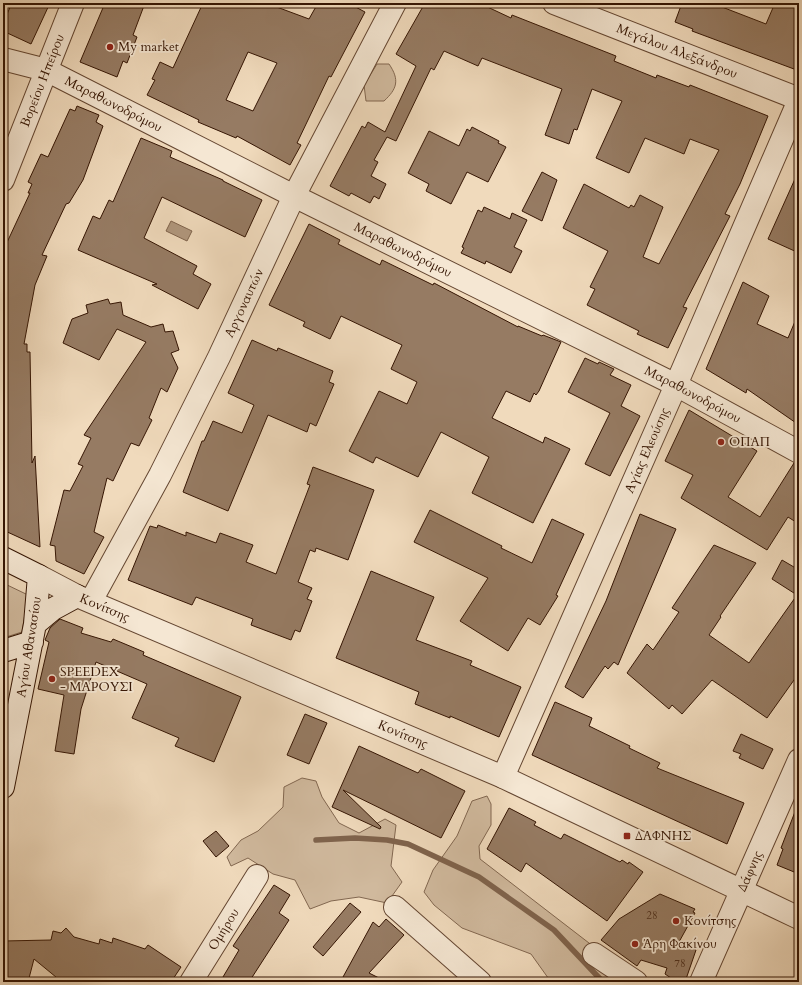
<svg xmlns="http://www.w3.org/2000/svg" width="802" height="985" viewBox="0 0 802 985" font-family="Cardo,serif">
  <rect width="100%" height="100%" fill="#f0dabc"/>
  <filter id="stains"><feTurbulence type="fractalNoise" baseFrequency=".005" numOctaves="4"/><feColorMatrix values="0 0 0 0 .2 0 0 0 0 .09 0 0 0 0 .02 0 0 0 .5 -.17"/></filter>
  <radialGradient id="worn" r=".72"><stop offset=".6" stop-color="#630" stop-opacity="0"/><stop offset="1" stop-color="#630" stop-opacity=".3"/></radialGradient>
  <path fill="#d0b99d" stroke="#826750" d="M377 64H389C400 80 397 89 384 101H366L364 85Z
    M3 583 28 595 22 632 3 638Z
    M302 778 316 781 322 797 339 823 359 833 385 819 396 825 391 866 402 882 387 903 359 897 331 901 310 909 295 880 273 874 248 858 231 866 227 857 241 840 258 831 283 807 284 787Z
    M487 796 491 804V825L479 846 480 859 624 970 644 975 646 982H551L531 954 462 928 434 905 424 892 433 870 457 836 472 801Z"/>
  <path fill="#b0977d" stroke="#7f634c" d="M171 221 192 231 187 241 166 231Z"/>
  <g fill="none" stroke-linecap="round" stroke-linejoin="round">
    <path stroke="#7f634c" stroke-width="5.5" d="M316 840 355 838 387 840 408 844 479 877 554 930 603 982"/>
  </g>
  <path fill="#967b63" stroke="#351503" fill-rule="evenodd" d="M12 3H50L31 44 3 31V23Z
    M105 3H145L133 35 137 37 127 63 123 61 117 77 80 62Z
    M203 3H266L309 19 318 3H348L365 12 331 77 329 76 297 143 301 145 290 165 237 136 236 138 198 122 199 120 147 95 155 80 152 79 160 62 173 68ZM248 52 277 63 253 111 226 100Z
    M425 3H479L511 18 512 15 616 56 614 61 656 78 657 75 689 87 690 85 768 116 740 184 725 214 730 216 683 307 687 308 668 348 637 334 639 331 587 305 595 289 590 287 608 251 563 228 584 184 629 208 631 205 634 207 640 195 663 207 643 257 659 264 719 150 690 139 684 154 645 138 629 173 596 158 622 101 592 89 577 130 574 129 569 144 545 135 562 89 482 58 478 66 444 51 434 70 431 68 396 141 387 137 374 160 378 162 371 176 386 184 379 199 374 196 370 203 351 193 349 196 330 186 362 126 365 128 368 122 385 132 416 66 396 54Z
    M682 3H723L722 7 766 24 775 3H799V55L794 69 692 31 693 29 675 22Z
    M77 106 99 115 96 122 103 126 83 180 69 203 66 204 42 255 47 256 35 285 24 344H27V352H30L32 463 35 456 40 547 3 530V510H6L3 455V251L30 193H28L32 184 28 182 41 154 48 157 70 109 75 111Z
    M472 127 499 141 498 143 506 147 488 182 467 172 451 204 426 191 429 184 408 173 429 131 459 146 467 129 470 131Z
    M141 138 172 151 170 157 223 180V181L262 200 245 237 162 197 144 238 197 266 193 274 211 284 198 309 152 285 157 284 78 250 93 216 100 219 109 200 113 202Z
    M799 170V253L768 239Z
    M542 172 557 180 542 221 522 211Z
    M484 207 510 219 512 213 527 220 514 247 522 251 511 273 486 261 485 264 461 253 464 248 462 247 478 210 482 212Z
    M309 224 340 240 338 244 380 265 382 260 433 285 434 283 518 327V326L542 336 543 335 561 342 539 391 536 395 534 393 530 402 506 391 492 418 543 443 545 437 570 449 533 523 472 493 489 457 441 432 418 477 376 457 373 463 349 451 379 391 407 404 417 382 391 369 402 345 341 316 330 339 303 326 305 322 269 305Z
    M743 282 769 296 757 324 788 338 799 312V425L747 389 746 393 706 369Z
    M108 299 110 304 121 302 123 315 151 327 163 324 165 332 173 331 179 350 171 353 178 368 167 392 161 388 149 418 152 420 139 446 131 443 113 481 107 478 94 532 104 537 84 574 56 561 55 546 50 545 64 490 70 491 83 466 78 464 91 438 84 435 146 342 117 329 99 360 63 343 72 319 88 313 86 305Z
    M252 340 277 351 278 348 333 371 329 382 334 384 316 426 310 423 307 432 268 415 228 511 183 492 202 441H204L213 421 242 433 254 405 228 393Z
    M585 358 598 364 599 362 614 369 610 375 631 385 621 406 640 416 610 476 585 464 610 413 568 392Z
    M689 410 757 451 728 497 760 517 794 463 799 464V524L788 517 767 550 681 498 693 475 665 461Z
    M313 467 374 490 348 560 316 548 315 552 310 550 298 582 312 588 307 599 312 601 300 632 295 630 291 640 251 625 253 619 196 597 192 605 128 580 150 526 157 528 158 525 186 536V532L216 543 220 533 253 545 246 562 276 574 310 485 307 484Z
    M430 510 502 546 501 548 532 563 552 519 584 534 556 595 558 596 540 625 528 618 508 651 460 621 488 578 414 542Z
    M640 514 676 529 618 665 614 662 608 669 605 666 583 698 565 687 606 601Z
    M714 545 756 563 720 616 721 617 709 635 749 663 797 595 772 579 782 560 799 570V673L767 718 712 680 682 714 672 705 669 709 627 673 647 644 653 650 679 612 672 608Z
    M371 571 434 597 416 640 472 661 470 665 521 687 499 737 450 716V718L415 704 419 692 336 658Z
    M60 619 83 628 81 633 111 642 113 639 144 652 143 655 241 697 214 762 175 746 179 738 132 718 147 684 96 662 81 709 74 754 55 751 64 695 38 689 49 642 45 640 50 628Z
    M555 702 592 718 589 726 630 746 629 748 660 763 657 768 744 803 727 844 532 755Z
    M305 714 327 723 309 764 287 755Z
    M741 734 773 749 763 769 739 758 741 754 733 751Z
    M359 746 418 773 421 769 465 791 441 838 343 790 381 827 380 829 332 807Z
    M798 804 799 805V874L777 865 783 849 781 848Z
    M509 808 536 822 534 825 561 839 564 834 620 862 622 860 628 864 629 862 643 872 607 921 526 863 521 872 487 849Z
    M216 831 229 846 216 857 203 841Z
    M274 885 290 895 279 913 289 920 249 982H220L239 950 233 946Z
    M660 894 695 909 693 912 695 913 679 942 696 950 685 982H677L665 974 667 968 641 960 637 966 601 940 619 919Z
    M350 903 361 912 323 956 313 947Z
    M386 919 404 935 369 973 387 982H351L343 977 373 922 379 927Z
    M66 928 74 937 99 944 100 939 112 943 113 938 145 949 148 945 181 967 171 982H62L34 959 28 982 3 980V941L51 940 53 931 61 933Z"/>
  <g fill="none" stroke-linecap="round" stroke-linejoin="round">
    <g stroke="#644631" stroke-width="24">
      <g id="street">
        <path id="s1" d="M554 3 799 99"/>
        <path id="s2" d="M3 59 46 70 294 196 676 385 799 452"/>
        <path id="s3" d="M3 180 73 3"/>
        <path id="s4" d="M39 576 77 596 503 777 799 918"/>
        <path id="s5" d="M91 601 160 475 219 357 294 196 395 3"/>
        <path id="s6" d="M503 777 676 385 799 100"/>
        <path d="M395 907 480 982"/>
        <path d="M594 954 636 982"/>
        <path id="s7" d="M191 982 257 876"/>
        <path id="s8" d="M701 982 799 760"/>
      </g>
    </g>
    <g stroke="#351503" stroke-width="24">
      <path id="secondary" d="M3 558 39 576 35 624 3 787
        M35 624 53 609 77 596
        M3 651 32 642"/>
    </g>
    <use href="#street" stroke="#f5e7d3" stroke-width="22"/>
    <use href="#secondary" stroke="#f5e7d3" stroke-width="22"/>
  </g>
  <g fill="#8f2418" stroke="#f5e7d3" stroke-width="1.5">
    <circle cx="110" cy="47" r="4"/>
    <circle cx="721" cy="442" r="4"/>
    <circle cx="52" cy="679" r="4"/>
    <rect x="623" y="832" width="8" height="8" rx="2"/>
    <circle cx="676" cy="921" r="4"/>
    <circle cx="635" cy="944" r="4"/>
  </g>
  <g text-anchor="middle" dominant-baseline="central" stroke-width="3.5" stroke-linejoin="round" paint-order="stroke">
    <g font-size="11" fill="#4d2e1b">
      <text x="652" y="915">28</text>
      <text x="680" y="963">78</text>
    </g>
    <g font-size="13" fill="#351503" stroke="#f5e7d3" text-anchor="start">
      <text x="118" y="47">My market</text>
      <text x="729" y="442">ΟΠΑΠ</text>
      <text x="60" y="672">SPEEDEX<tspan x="60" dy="15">- ΜΑΡΟΥΣΙ</tspan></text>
      <text x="635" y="836">ΔΑΦΝΗΣ</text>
      <text x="684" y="921">Κονίτσης</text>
      <text x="643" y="944">Άρη Φακίνου</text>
    </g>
    <g font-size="13" fill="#351503" stroke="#f5e7d3">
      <text stroke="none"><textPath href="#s1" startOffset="132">Μεγάλου Αλεξάνδρου</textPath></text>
      <text stroke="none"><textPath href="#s3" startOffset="107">Βορείου Ηπείρου</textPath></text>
      <text stroke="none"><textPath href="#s2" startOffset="120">Μαραθωνοδρόμου</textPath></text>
      <text stroke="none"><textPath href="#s2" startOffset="444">Μαραθωνοδρόμου</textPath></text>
      <text stroke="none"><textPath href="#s5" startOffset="335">Αργοναυτών</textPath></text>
      <text stroke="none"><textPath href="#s2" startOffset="768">Μαραθωνοδρόμου</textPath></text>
      <text stroke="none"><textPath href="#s6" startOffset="357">Αγίας Ελεούσης</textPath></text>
      <text stroke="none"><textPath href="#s4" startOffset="73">Κονίτσης</textPath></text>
      <text transform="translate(29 647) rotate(-81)">Αγίου Αθανασίου</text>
      <text stroke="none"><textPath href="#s4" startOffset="397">Κονίτσης</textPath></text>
      <text stroke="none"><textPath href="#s8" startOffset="121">Δάφνης</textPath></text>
      <text stroke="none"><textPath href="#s7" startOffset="62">Ομήρου</textPath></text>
    </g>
  </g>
  <rect width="802" height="985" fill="none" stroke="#f0dabc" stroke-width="16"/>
  <rect x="4" y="4" width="794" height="977" fill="none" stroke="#351503" stroke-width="2"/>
  <rect x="8" y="8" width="786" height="969" fill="none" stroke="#351503"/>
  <rect width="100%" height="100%" filter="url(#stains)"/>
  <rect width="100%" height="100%" fill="url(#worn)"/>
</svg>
